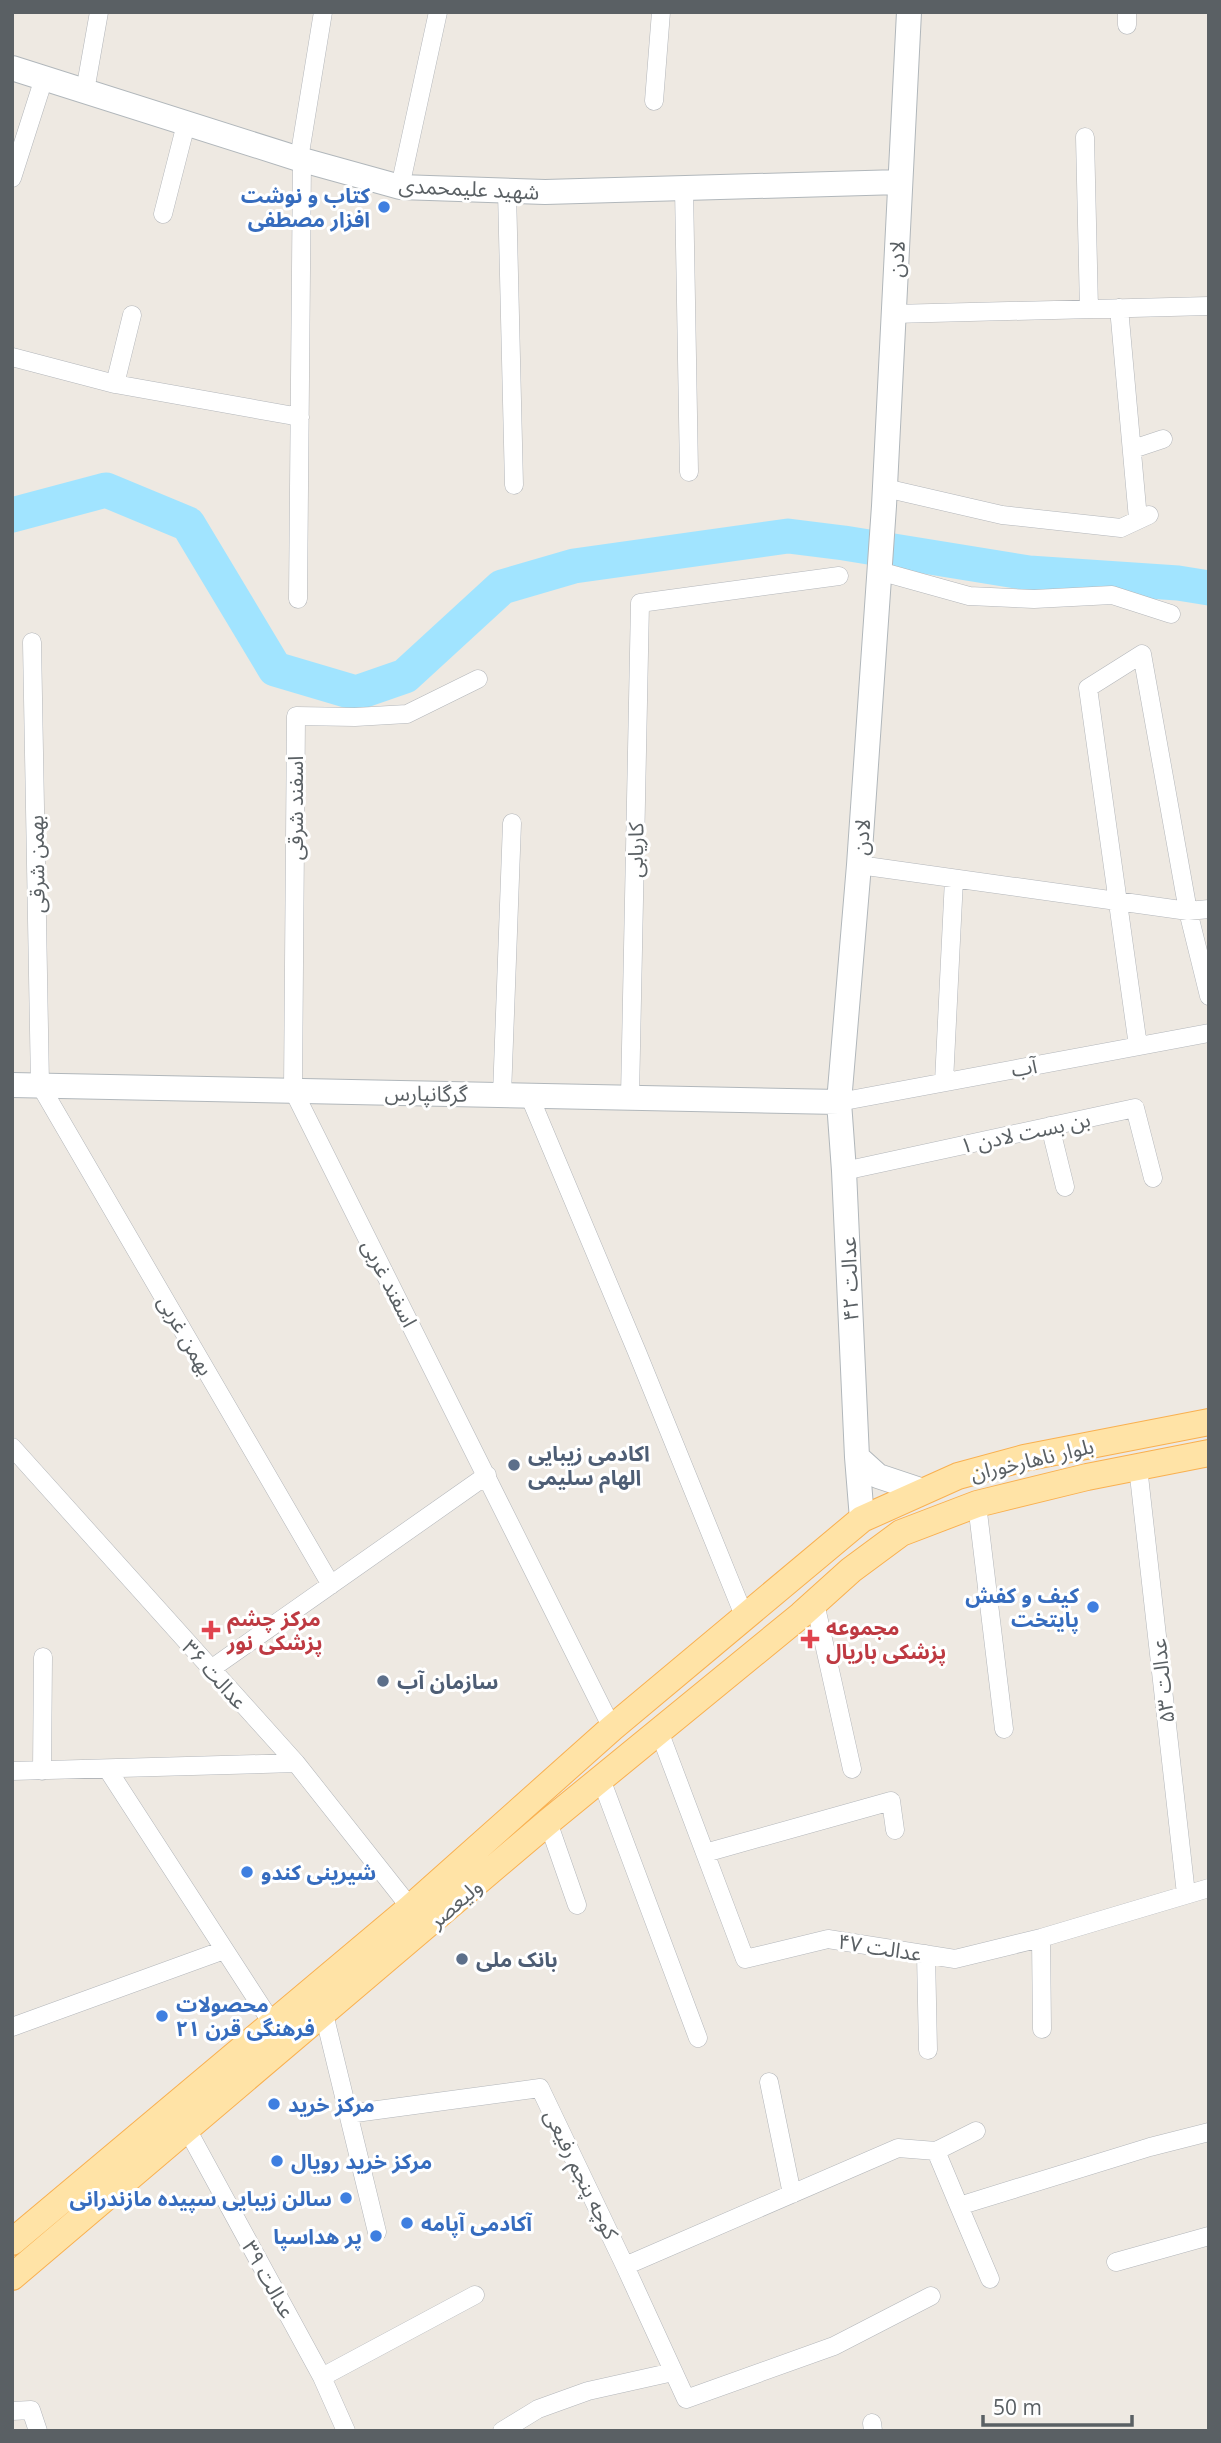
<svg xmlns="http://www.w3.org/2000/svg" width="1221" height="2443" viewBox="0 0 1221 2443" font-family="'Open Sans','Noto Sans Arabic',sans-serif">
  <rect width="100%" height="100%" fill="#eee9e2"/>
  <g fill="none" stroke-linecap="round" stroke-linejoin="round">
    <path stroke="#a1e4ff" stroke-width="35" d="M12 515 106 490 188 524 275 669 356 693 405 676 502 587 574 566 788 536 844 543 1029 573 1178 583 1209 588"/>
    <g stroke="#b3b6ba" stroke-width="19">
      <path id="street" d="M1127 12V25
        M85 91 99 12
        M654 101 661 12
        M1085 137 1089 309
        M299 159 323 12
        M12 178 44 78
        M400 187 438 12
        M684 188 689 472
        M507 191 514 485
        M163 214 186 124
        M1119 308 1138 519
        M893 314 1209 306
        M12 357 115 384 300 417
        M115 384 132 315
        M1133 449 1163 439
        M885 488 1002 515 1121 528 1149 515
        M879 571 969 596 1034 599 1112 595 1171 614
        M298 599 302 160
        M32 642 40 1085 331 1585
        M478 679 407 714 355 717 296 716 293 1090 612 1728
        M859 865 1188 911 1209 909
        M1138 1046 1088 688 1142 654 1188 911 1209 996
        M944 1082 954 879
        M502 1095 512 823
        M529 1095 637 1352 745 1618
        M630 1097 640 603 839 576
        M839 1102 1209 1033
        M1050 1126 1065 1187
        M844 1171 1135 1108 1153 1178
        M12 1447 296 1763 417 1916
        M1138 1467 1186 1894
        M977 1504 1004 1729
        M815 1603 852 1769
        M211 1669 487 1475
        M659 1731 745 1959 828 1939 955 1959 1041 1938 1209 1888
        M108 1770 272 2023
        M12 1771 296 1763
        M42 1771 43 1657
        M601 1779 698 2038
        M548 1822 577 1905
        M705 1853 891 1801 895 1830
        M1041 1938 1042 2029
        M926 1954 928 2050
        M324 2014 377 2232
        M12 2027 224 1950
        M769 2082 792 2194
        M348 2114 540 2088 625 2266 686 2399 834 2346 931 2296
        M187 2129 322 2377 346 2431
        M936 2151 959 2206
        M936 2151 976 2131
        M1116 2262 1209 2236
        M625 2266 898 2148 936 2151
        M990 2279 959 2206 1150 2147 1209 2132
        M322 2377 475 2295
        M12 2411 31 2410 38 2431
        M872 2423 873 2431
        M502 2431 538 2409 588 2391 673 2372"/>
    </g>
    <g stroke="#b1b7bb" stroke-width="26">
      <path id="secondary" d="M12 68 299 159 400 187 545 192 900 182
        M12 1085 839 1102
        M857 1457 844 1171 839 1102 859 865 884 506 909 12
        M862 1519 857 1457 878 1476 923 1491"/>
    </g>
    <g stroke="#f9b050" stroke-width="28">
      <path id="primary" d="M12 2242 410 1908 612 1728 862 1519 958 1476 1024 1458 1209 1422
        M12 2277 548 1822 801 1615 851 1570 901 1533 977 1504 1087 1477 1209 1453"/>
    </g>
    <use href="#street" stroke="#fff" stroke-width="18"/>
    <use href="#secondary" stroke="#fff" stroke-width="24"/>
    <use href="#primary" stroke="#ffe3a6" stroke-width="26"/>
  </g>
  <g fill="#3f7fe0" stroke="#fff" stroke-width="2.5">
    <circle cx="384" cy="207" r="7"/>
    <circle cx="1093" cy="1607" r="7"/>
    <circle cx="247" cy="1872" r="7"/>
    <circle cx="162" cy="2016" r="7"/>
    <circle cx="274" cy="2104" r="7"/>
    <circle cx="277" cy="2161" r="7"/>
    <circle cx="346" cy="2198" r="7"/>
    <circle cx="407" cy="2223" r="7"/>
    <circle cx="376" cy="2236" r="7"/>
  </g>
  <g fill="#5c6f8a" stroke="#fff" stroke-width="2.5">
    <circle cx="514" cy="1465" r="7"/>
    <circle cx="383" cy="1681" r="7"/>
    <circle cx="462" cy="1959" r="7"/>
  </g>
  <g fill="#e0444e" stroke="#fff" stroke-width="2.5">
    <path d="M207.5 1619.5h7v7h7v7h-7v7h-7v-7h-7v-7h7z"/>
    <path d="M806.5 1628.5h7v7h7v7h-7v7h-7v-7h-7v-7h7z"/>
  </g>
  <g text-anchor="middle" dominant-baseline="central" stroke-width="6" stroke-linejoin="round" paint-order="stroke">
    <g font-size="21" fill="#5a6064" stroke="#fff">
      <text transform="translate(469 188) rotate(3)">شهید علیمحمدی</text>
      <text transform="translate(896 259) rotate(-87)">لادن</text>
      <text transform="translate(295 808) rotate(-90)">اسفند شرقی</text>
      <text transform="translate(861 837) rotate(-86)">لادن</text>
      <text transform="translate(635 850) rotate(-89)">کاریابی</text>
      <text transform="translate(36 864) rotate(-91)">بهمن شرقی</text>
      <text transform="translate(1024 1067) rotate(-10)">آب</text>
      <text transform="translate(426 1093) rotate(1)">گرگانپارس</text>
      <text transform="translate(1025 1132) rotate(-12)">۱ بن بست لادن</text>
      <text transform="translate(849 1279) rotate(-92)">عدالت ۴۲</text>
      <text transform="translate(390 1283) rotate(63)">اسفند غربی</text>
      <text transform="translate(186 1335) rotate(60)">بهمن غربی</text>
      <text transform="translate(1032 1459) rotate(-13)">بلوار ناهارخوران</text>
      <text transform="translate(215 1674) rotate(48)">عدالت ۳۶</text>
      <text transform="translate(1162 1681) rotate(-96)">عدالت ۵۳</text>
      <text transform="translate(455 1903) rotate(-41)">ولیعصر</text>
      <text transform="translate(880 1947) rotate(9)">عدالت ۴۷</text>
      <text transform="translate(582 2174) rotate(64)">کوچه پنجم رفیعی</text>
      <text transform="translate(269 2279) rotate(61)">عدالت ۳۹</text>
    </g>
    <g font-size="21" font-weight="bold" fill="#366cbe" stroke="#fff" text-anchor="start">
      <text x="370" y="195" text-anchor="end">کتاب و نوشت<tspan x="370" dy="24">افزار مصطفی</tspan></text>
      <text x="1079" y="1595" text-anchor="end">کیف و کفش<tspan x="1079" dy="24">پایتخت</tspan></text>
      <text x="261" y="1872">شیرینی کندو</text>
      <text x="176" y="2004">محصولات<tspan x="176" dy="24">فرهنگی قرن ۲۱</tspan></text>
      <text x="288" y="2104">مرکز خرید</text>
      <text x="291" y="2161">مرکز خرید رویال</text>
      <text x="332" y="2198" text-anchor="end">سالن زیبایی سپیده مازندرانی</text>
      <text x="421" y="2223">آکادمی آپامه</text>
      <text x="362" y="2236" text-anchor="end">پر هداسپا</text>
    </g>
    <g font-size="21" font-weight="bold" fill="#4e5e75" stroke="#fff" text-anchor="start">
      <text x="528" y="1453">اکادمی زیبایی<tspan x="528" dy="24">الهام سلیمی</tspan></text>
      <text x="397" y="1681">سازمان آب</text>
      <text x="476" y="1959">بانک ملی</text>
    </g>
    <g font-size="21" font-weight="bold" fill="#be3a42" stroke="#fff" text-anchor="start">
      <text x="227" y="1618">مرکز چشم<tspan x="227" dy="24">پزشکی نور</tspan></text>
      <text x="826" y="1627">مجموعه<tspan x="826" dy="24">پزشکی باریال</tspan></text>
    </g>
  </g>
  <rect width="1221" height="2443" fill="none" stroke="#5a6064" stroke-width="28"/>
  <path d="M983 2415v10h149v-10" fill="none" stroke="#5a6064" stroke-width="3.5"/>
  <text x="993" y="2415" font-size="21" fill="#5a6064" stroke="#ffffff" stroke-width="5" paint-order="stroke">50 m</text>
</svg>
